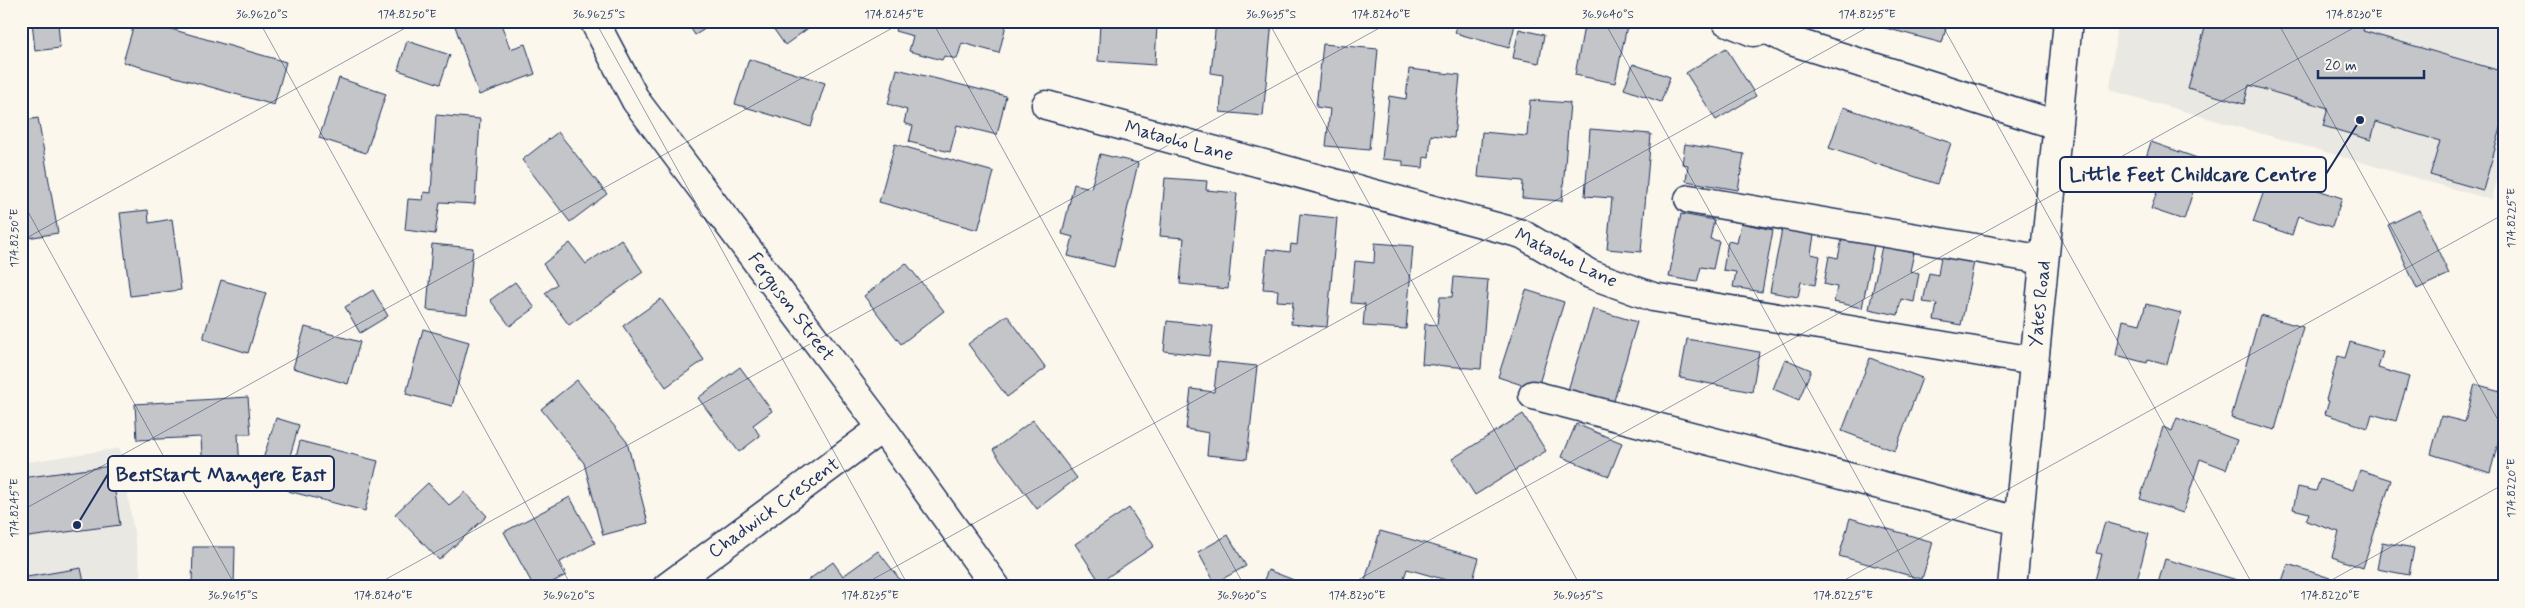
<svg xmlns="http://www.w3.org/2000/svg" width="2525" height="608" viewBox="0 0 2525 608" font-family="Mynerve,sans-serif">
  <rect width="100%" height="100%" fill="#fbf7ec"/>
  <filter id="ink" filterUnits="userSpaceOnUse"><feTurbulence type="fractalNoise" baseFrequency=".02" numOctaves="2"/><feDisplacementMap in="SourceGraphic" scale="10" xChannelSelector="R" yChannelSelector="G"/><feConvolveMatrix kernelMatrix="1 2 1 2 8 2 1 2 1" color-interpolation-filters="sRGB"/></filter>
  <g filter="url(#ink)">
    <path fill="#eae8e2" d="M2117 21H2504V151L2492 200 2110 90Z
      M120 448 143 587H21V463Z"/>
    <path fill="#c3c5c9" stroke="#1b2f5e" d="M32 21H58L60 48 35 51Z
      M135 21H143L286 62 274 105 123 62Z
      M470 21H500L510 49 525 44 535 74 479 95 455 26Z
      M686 21H718L695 35Z
      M768 21H818L785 45Z
      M898 21H1007L999 53 962 43 957 59 944 56 942 60 909 51 913 36 895 31Z
      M1175 21V26L1157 24 1155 65 1098 61 1100 23 1071 22Z
      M1216 21H1272L1263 116 1220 112 1223 75 1211 73Z
      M1458 21H1516L1509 48 1455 33Z
      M1585 21H1604L1627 26 1615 83 1575 75Z
      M1859 21H1948L1942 43Z
      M2207 21 2233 28 2235 21H2366L2363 31 2504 72V118L2483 190 2430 175 2440 141 2376 122 2371 140 2323 126 2328 108 2249 85 2244 104 2188 88Z
      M1519 29 1544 35 1539 63 1513 58Z
      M407 41 450 55 440 84 398 70Z
      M1323 44 1378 49 1369 150 1326 146 1330 109 1316 107Z
      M1726 48 1756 96 1716 120 1686 73Z
      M749 59 825 83 811 127 735 104Z
      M1633 64 1670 77 1661 102 1624 89Z
      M897 69 1006 96 997 135 957 125 950 152 909 142 913 126 904 123 907 110 888 104Z
      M1409 69 1460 75 1454 138 1431 135 1429 158 1424 157 1423 168 1403 166V161L1382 159 1389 96 1406 99Z
      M339 78 386 94 366 153 319 138Z
      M1530 100 1570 103 1562 201 1522 198 1523 181 1478 177 1482 132 1527 136Z
      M1843 107 1951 143 1937 184 1829 148Z
      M436 115 480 119 475 204 440 202 435 234 405 230 408 199 423 200 424 192 431 193Z
      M38 118 58 233 21 239V121Z
      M1590 129 1651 134 1641 252 1607 249 1612 198 1585 196Z
      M558 132 607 194 570 222 522 160Z
      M2151 142 2203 160 2184 220 2151 209 2161 180 2141 173Z
      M895 144 994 172 978 230 879 202Z
      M1685 144 1744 154 1738 190 1686 181 1688 165 1682 164Z
      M1100 154 1138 163 1114 267 1068 256 1073 237 1062 234 1074 184 1091 188Z
      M2270 174 2342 198 2332 227 2298 216 2292 235 2253 222Z
      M1165 178 1207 181 1206 190 1237 193 1228 289 1180 284 1184 238 1160 236Z
      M148 210 149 223 172 219 181 290 130 296 120 213Z
      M2419 210 2449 274 2417 289 2388 225Z
      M1300 214 1337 218 1327 327 1291 324 1293 302 1277 301 1278 290 1263 289 1267 249 1290 252 1291 244 1297 245Z
      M1681 214 1714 220 1710 239 1719 241 1713 269 1701 267 1697 282 1669 277Z
      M1741 223 1773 230 1762 292 1733 287 1736 272 1723 270 1728 241 1737 243Z
      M1782 229 1814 235 1811 254 1820 256 1815 285 1801 282 1798 297 1770 292Z
      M621 239 643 272 569 325 545 293 557 284 543 264 570 243 586 264Z
      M1842 239 1874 245 1862 308 1834 302 1837 287 1824 284 1829 256 1838 258Z
      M1375 243 1413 246 1406 329 1363 326 1365 304 1351 303 1355 261 1374 263Z
      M432 244 473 248 467 314 427 310Z
      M1882 246 1914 253 1910 271 1919 273 1914 302 1901 299 1898 315 1869 309Z
      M1941 256 1974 262 1961 325 1934 320 1937 304 1923 302 1929 273 1938 275Z
      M906 263 944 311 901 344 864 296Z
      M1454 277 1488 280 1481 369 1422 364 1425 324 1437 325 1440 297H1452Z
      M221 280 266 293 248 353 203 339Z
      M515 282 535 308 510 326 490 300Z
      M373 290 388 316 360 333 345 307Z
      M1526 290 1564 302 1537 390 1498 377Z
      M661 299 704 360 666 387 623 326Z
      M2146 304 2181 313 2167 364 2148 359 2147 363 2116 355 2123 320 2140 324Z
      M1593 309 1637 322 1613 404 1568 390Z
      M1007 315 1046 368 1007 397 968 344Z
      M2260 315 2303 327 2275 430 2231 418Z
      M1167 321 1213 326 1209 356 1164 351Z
      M305 327 360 342 348 384 293 368Z
      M423 329 469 342 452 406 406 394Z
      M1687 339 1759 352 1752 392 1680 378Z
      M2350 342 2383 352 2378 368 2409 377 2396 421 2372 414 2368 428 2325 414 2329 401 2326 400 2338 356 2345 358Z
      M1870 358 1922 378 1895 451 1842 431Z
      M1785 359 1811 370 1799 400 1773 389Z
      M1217 362 1257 366 1247 459 1207 455 1209 433 1186 429 1191 389 1214 392Z
      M740 367 772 411 753 425 760 436 739 452 698 398Z
      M577 380 627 442 648 523 603 535 584 463 541 409Z
      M2475 384 2504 392V421L2490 473 2431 454 2441 416 2465 422Z
      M248 397 251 434H238L240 471 203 473 201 437 137 440 135 404Z
      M1523 414 1546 451 1475 495 1452 459Z
      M276 418 299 425 287 466 263 459Z
      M2177 418 2237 440 2226 469 2200 459 2183 513 2140 499 2163 427 2172 431Z
      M1033 420 1077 478 1037 509 993 450Z
      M1576 424 1622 443 1609 476 1562 457Z
      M300 441 378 461 365 511 288 491Z
      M111 466 120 525 21 538V478Z
      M2360 470 2391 480 2363 568 2332 557 2339 532 2306 521 2309 513 2293 509 2298 487 2316 491 2320 479 2353 490Z
      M428 483 449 505 465 492 487 516 439 560 395 514Z
      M570 497 595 543 560 562 566 575 543 587H534L504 532Z
      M1129 508 1154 546 1100 582 1075 544Z
      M1850 518 1933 542 1922 579 1839 556Z
      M2105 522 2149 534 2135 587H2087L2089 582 2094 584 2102 554 2096 553Z
      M1380 531 1479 558 1471 587 1407 569 1401 587H1363Z
      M1228 535 1246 566 1215 583 1198 552Z
      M2382 542 2414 548 2409 575 2377 569Z
      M193 547H235L234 587H192Z
      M878 551 904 585 901 587H811L807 581 833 562 843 576Z
      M2165 559 2244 582 2242 587H2157Z
      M2288 564 2348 584 2347 587H2280Z
      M81 568 85 587H21V578Z
      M1268 570 1304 584 1303 587H1261Z"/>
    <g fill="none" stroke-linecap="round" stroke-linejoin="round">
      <g stroke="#1b2f5e" stroke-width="31">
        <path id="minor" d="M594 21 636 101 882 428 996 587
          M1726 21 1753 32 1768 30 1788 40 2057 125
          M1046 105 1522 234 1590 274 1653 297 2034 361
          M1689 199 2044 260
          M1533 395 2018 521
          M667 587 882 428
          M2012 587 2068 21"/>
      </g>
      <use href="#minor" stroke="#fbf7ec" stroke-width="28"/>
    </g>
  </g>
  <path fill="none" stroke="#1b2f5e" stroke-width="1" stroke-opacity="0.45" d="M259 21 572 587M595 21 909 587M932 21 1245 587M1268 21 1581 587M1604 21 1918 587M1940 21 2254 587M2277 21 2504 431M21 199 236 587M21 241 418 21M21 511 905 21M372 587 1392 21M859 587 1879 21M1345 587 2366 21M1832 587 2504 214M2319 587 2504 484"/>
  <g text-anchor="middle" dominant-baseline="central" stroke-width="4" stroke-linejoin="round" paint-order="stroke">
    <g font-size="19" fill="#1b2f5e" stroke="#fbf7ec">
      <text transform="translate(1179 141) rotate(15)">Mataoho Lane</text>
      <text transform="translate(1566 258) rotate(26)">Mataoho Lane</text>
      <text transform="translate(2040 304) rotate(-84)">Yates Road</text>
      <text transform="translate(791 307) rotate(53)">Ferguson Street</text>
      <text transform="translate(774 508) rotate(-36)">Chadwick Crescent</text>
    </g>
  </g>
  <path fill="none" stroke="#1b2f5e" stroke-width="2" d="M2360 120L2326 174M77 525L108 474"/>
  <g fill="#1b2f5e" stroke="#fbf7ec" stroke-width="2">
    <circle cx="2360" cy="120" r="5"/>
    <circle cx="77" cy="525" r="5"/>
  </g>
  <g fill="#fbf7ec" stroke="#1b2f5e" stroke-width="2">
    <rect x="2060" y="157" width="266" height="35" rx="5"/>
    <rect x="108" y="456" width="226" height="35" rx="5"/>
  </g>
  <g font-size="20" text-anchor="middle" font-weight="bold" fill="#1b2f5e">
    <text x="2193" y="181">Little Feet Childcare Centre</text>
    <text x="221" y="481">BestStart Mangere East</text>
  </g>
  <rect width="2525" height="608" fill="none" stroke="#fbf7ec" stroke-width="55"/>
  <path d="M2318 70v8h106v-8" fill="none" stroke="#1b2f5e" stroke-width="2.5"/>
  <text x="2325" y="70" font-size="15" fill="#1b2f5e" stroke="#fbf7ec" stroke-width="4" paint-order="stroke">20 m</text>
  <rect x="28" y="28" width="2470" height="552" fill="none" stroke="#1b2f5e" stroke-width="2"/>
  <g font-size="12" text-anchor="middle" fill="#1b2f5e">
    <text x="262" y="18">36.9620°S</text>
    <text x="407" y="18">174.8250°E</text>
    <text x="599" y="18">36.9625°S</text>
    <text x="894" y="18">174.8245°E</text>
    <text x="1271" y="18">36.9635°S</text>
    <text x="1381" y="18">174.8240°E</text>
    <text x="1608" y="18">36.9640°S</text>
    <text x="1867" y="18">174.8235°E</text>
    <text x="2354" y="18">174.8230°E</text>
    <text transform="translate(2511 218) rotate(-90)" y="4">174.8225°E</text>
    <text transform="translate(14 238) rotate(-90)" y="4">174.8250°E</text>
    <text transform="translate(2511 488) rotate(-90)" y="4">174.8220°E</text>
    <text transform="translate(14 508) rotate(-90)" y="4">174.8245°E</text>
    <text x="233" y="599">36.9615°S</text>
    <text x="383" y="599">174.8240°E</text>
    <text x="569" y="599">36.9620°S</text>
    <text x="870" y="599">174.8235°E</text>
    <text x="1242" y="599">36.9630°S</text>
    <text x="1357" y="599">174.8230°E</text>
    <text x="1578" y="599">36.9635°S</text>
    <text x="1843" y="599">174.8225°E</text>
    <text x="2330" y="599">174.8220°E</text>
  </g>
</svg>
